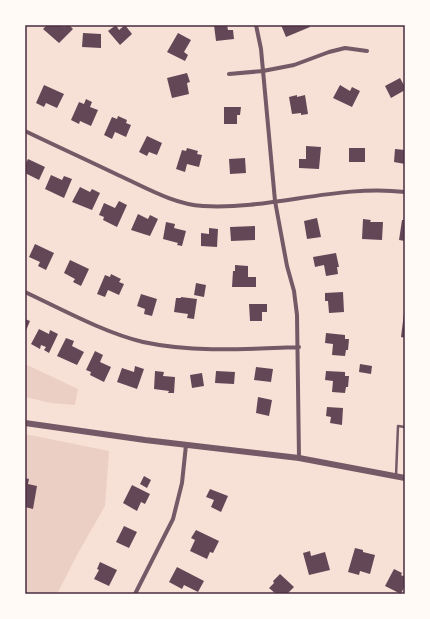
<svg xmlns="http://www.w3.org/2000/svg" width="430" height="619" viewBox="0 0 430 619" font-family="'Exo 2',sans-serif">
  <rect width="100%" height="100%" fill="#f7e1d7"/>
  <path fill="#ebcfc5" d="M25 364 78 389 75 405 51 403 25 397Z
    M25 434 109 451 105 506 77 555 57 594H25Z"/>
  <path fill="#644757" d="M47 25H62L64 27 66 25H69L73 29 59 43 43 29Z
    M116 25 119 30 125 25 132 34 120 45 108 31Z
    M214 25H227L228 30H233L234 39 216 41Z
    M281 25H309L310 27 286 37Z
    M83 33 101 34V48L82 47Z
    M178 33 191 40 184 52 188 55 185 61 167 52Z
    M187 73 190 82 187 83 189 94 172 98 167 78Z
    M400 78 405 87V90L391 98 385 86Z
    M44 85 64 94 57 108 46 103 44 107 36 103Z
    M340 85 350 91 352 87 360 91 352 107 333 98Z
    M297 95V97L305 95 308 114 301 115V113L292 114 289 97Z
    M86 99 92 102 90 107 98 110 91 126 80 121 79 124 71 120 79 102 84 104Z
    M224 107H241L240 115H237V124H224Z
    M118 116 127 120 126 123 131 125 126 137 115 132 112 139 104 135 112 117 117 119Z
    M147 136 162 143 157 155 149 152 147 156 139 152Z
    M306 146 321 147 319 169 299 168V159H306Z
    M187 148 198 151 197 154 202 155 199 167 187 164 185 172 176 169 182 150 186 151Z
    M349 148H365V162H349Z
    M395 149 405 150V164L394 162Z
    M245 158 246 173 230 174 229 159Z
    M28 159 45 167 39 180 25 173V165Z
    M51 175 62 180 64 176 72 179 64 198 45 189Z
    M80 187 90 192 92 189 100 193 92 210 72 202Z
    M119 201 127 205 117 227 103 220 104 217 99 215 104 203 115 208Z
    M138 214 148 219 150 215 158 219 150 236 131 230Z
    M317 218 321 237 307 239 304 221Z
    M363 219 371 220 370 222H383L382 240 362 239Z
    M402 220H405V241L399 240Z
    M166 222 175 224 174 228 186 231 182 246 177 245 178 243 163 239Z
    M255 226V240L231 241 230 227Z
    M209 228 218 229 217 247 201 246V233L209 234Z
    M35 244 54 253 46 270 38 266 40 262 29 257Z
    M336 253 339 267H337L338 274 326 276 324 265 315 267 313 257Z
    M70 260 89 269 81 286 73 282 75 279 64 273Z
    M235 265 248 266V277H256V287H232L233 271H235Z
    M111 274 121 279 119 282 124 284 119 295 108 290 105 297 97 294 105 275 110 277Z
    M196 283 206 285 204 297 194 295Z
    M343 292 344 312 329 313 328 301H325V293Z
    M141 294 157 299 152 316 144 314 145 309 137 306Z
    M181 297 197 299 194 319 187 318 188 314 174 312 176 298H181Z
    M249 304H267V312H262V321H250Z
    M404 313H405V338L401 337Z
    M25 319 30 321 25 333Z
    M39 329 49 334 50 330 58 334 49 353 44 350 46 347 41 345 40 349 31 344Z
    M326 333 345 335V339H349L348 350H346L345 356 332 355 333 344 325 343Z
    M66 338 74 341 72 346 84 352 77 365 57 356Z
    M95 351 103 355 100 362 111 367 104 382 90 375 91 372 86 370Z
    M360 364 372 366 371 374 359 372Z
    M135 366 144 369 137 389 117 382 122 368 134 372Z
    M256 367 273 369 271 382 254 380Z
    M155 371 164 372 163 376 175 377 174 393H168L169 391 154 389Z
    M216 371 235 372 234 384 215 383Z
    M326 371 345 372V376H349L348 387H346L345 393 332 392 333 381 325 380Z
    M202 373 204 386 192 388 190 375Z
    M258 397 272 400 269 416 256 413Z
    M327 407 343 408 342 425 330 423 331 417 326 416Z
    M144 476 151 480 147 488 140 484Z
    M25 478 29 479 28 484 37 486 33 509 25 507Z
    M132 485 150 494 145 504 141 502 137 511 123 503Z
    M210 489 228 496 221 512 211 507 214 500 206 497Z
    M124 526 137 532 129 548 116 542Z
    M196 530 219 541 213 553 210 552 207 559 190 551 195 540 191 538Z
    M355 548 363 550V552L375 555 370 574 360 571 359 575 348 572Z
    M310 551 311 556 325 552 330 570 309 575 303 553Z
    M100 562 117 570 109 586 94 579 99 570 97 569Z
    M177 567 204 581 198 592 184 585 182 589 169 582Z
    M394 569 402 573 401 575 405 577V585L401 594 385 586Z
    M280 574 294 587 287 594H276L269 588 274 583 273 581Z"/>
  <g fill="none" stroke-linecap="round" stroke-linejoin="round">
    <path stroke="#755966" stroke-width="2.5" d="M396 476 398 426 405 427"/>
    <path stroke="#755966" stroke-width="4" d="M256 25 261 49 275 201 287 266 294 291 297 315 299 458
      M229 74 263 71 294 65 329 52 345 48 367 51
      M25 131C56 146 87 160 118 175 145 187 173 204 203 206 271 210 337 184 405 192
      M25 292C61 309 105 333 143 342 194 353 247 349 299 347
      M135 594 173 519 182 483 186 445"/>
    <path stroke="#755966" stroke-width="6" d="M25 423 145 440 299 458 405 478"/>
  </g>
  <rect width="430" height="619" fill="none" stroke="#fffaf5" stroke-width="52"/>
  <rect x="26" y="26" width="378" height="567" fill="none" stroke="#4a2c40" stroke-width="1.5"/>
</svg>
